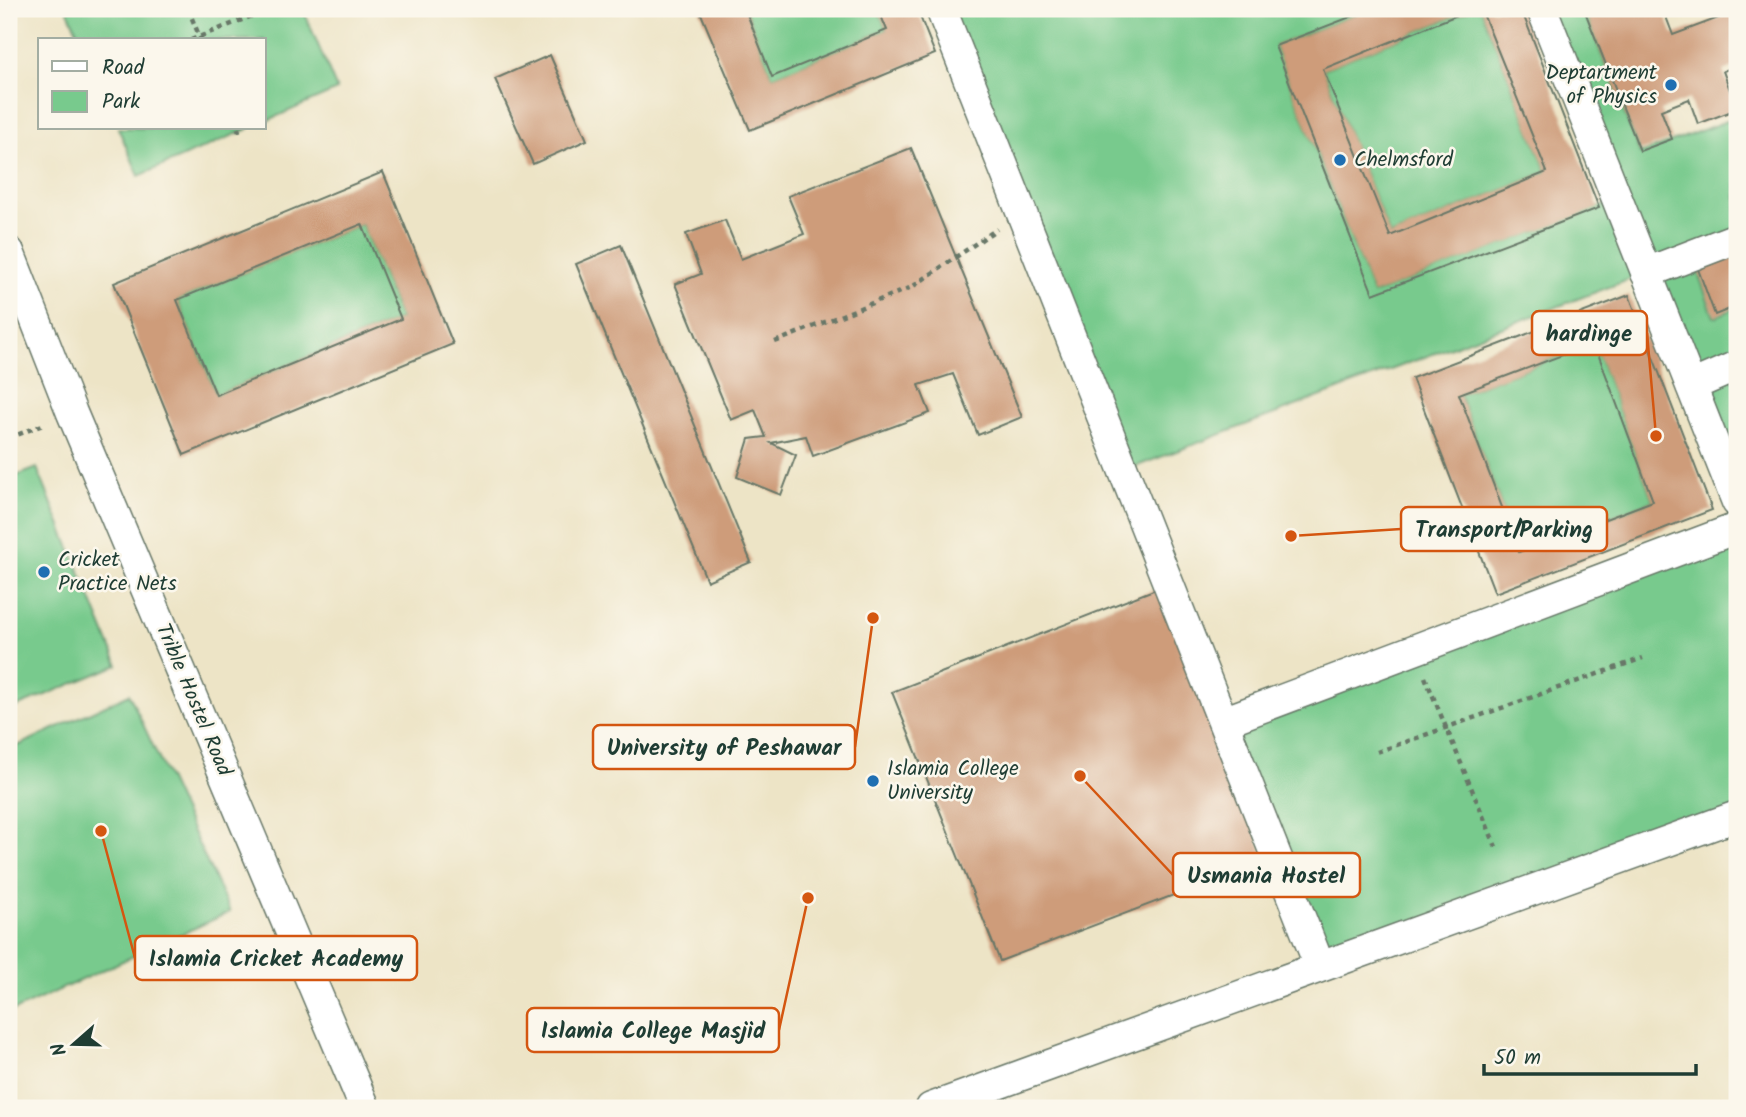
<svg xmlns="http://www.w3.org/2000/svg" width="1746" height="1117" viewBox="0 0 1746 1117" font-family="Kalam,sans-serif">
  <rect width="100%" height="100%" fill="#fbf7ec"/>
  <filter id="ink" filterUnits="userSpaceOnUse"><feTurbulence type="fractalNoise" baseFrequency=".0143" numOctaves="2"/><feDisplacementMap in="SourceGraphic" scale="14" xChannelSelector="R" yChannelSelector="G"/><feConvolveMatrix kernelMatrix="1 2 1 2 8 2 1 2 1" color-interpolation-filters="sRGB"/></filter>
  <filter id="wash" filterUnits="userSpaceOnUse"><feTurbulence type="fractalNoise" baseFrequency=".00686" numOctaves="4" result="noise"/><feDisplacementMap in="SourceGraphic" scale="28" xChannelSelector="R" yChannelSelector="G"/><feGaussianBlur stdDeviation="1.57" result="paint"/><feColorMatrix in="noise" values="0 0 0 0 0 0 0 0 0 0 0 0 0 0 0 0 0 1.4 0 .05"/><feComposite in="paint" operator="in"/></filter>
  <g filter="url(#wash)">
    <rect width="100%" height="100%" fill="#ede4c6"/>
    <path fill="#78ca8d" stroke="#4c8460" stroke-width="2" d="M67 9H303L337 90 264 122V40H81Z
      M745 9H878L887 30 772 77Z
      M941 9H1371L1275 46 1373 294 1618 200 1542 9H1584L1640 154 1737 117V237L1692 256 1714 317 1737 308V502L1646 273 1124 471Z
      M1472 9H1481L1547 172 1390 236 1323 69Z
      M118 128H250L139 176Z
      M362 224 401 319 216 395 177 300Z
      M1594 343 1653 501 1519 552 1459 394Z
      M37 468 118 665 9 710V479Z
      M1737 528V816L1320 967 1223 722Z
      M129 694 230 912 9 1013V750Z"/>
    <g id="blocks">
      <path fill="#ce9c7a" fill-rule="evenodd" d="M699 9H745L772 77 887 30 878 9H917L935 54 750 130Z
        M1371 9H1472L1323 69 1390 236 1547 172 1481 9H1521L1599 208 1373 294 1275 46Z
        M1584 9H1663L1673 35 1732 13 1731 9H1737V66L1723 71 1737 109 1698 124 1689 99 1661 110 1672 139 1640 151Z
        M550 55 587 140 533 164 495 79Z
        M911 148 1022 417 978 435 953 374 919 385 930 413 813 456 806 436 771 443 796 455 781 495 737 477 749 439 766 437 755 410 731 420 675 284 701 274 686 234 725 220 741 259 804 234 788 196Z
        M383 172 453 344 184 455 114 283ZM362 224 401 319 216 395 177 300Z
        M621 245 751 562 707 581 576 264Z
        M1737 254V306L1715 315 1698 269Z
        M1629 295 1712 510 1495 593 1412 378ZM1594 343 1653 501 1519 552 1459 394Z
        M1161 587 1266 860 1000 961 892 692Z"/>
    </g>
  </g>
  <g filter="url(#ink)">
    <use href="#blocks" fill-opacity="0" stroke="#677767" stroke-width="2"/>
    <g fill="none" stroke-linecap="round" stroke-linejoin="round">
      <g stroke="#677767" stroke-width="33">
        <path id="street" d="M941 9 1320 967
          M1542 9 1737 502
          M9 252 72 413 365 1108
          M1646 273 1737 238
          M1691 386 1737 366
          M1223 722 1737 528
          M931 1108 1737 816"/>
      </g>
      <path stroke="#677767" stroke-width="4.5" stroke-dasharray="5 5" stroke-linecap="butt" d="M188 9 201 40
        M191 40 270 9
        M238 128 239 132
        M775 342 912 287 997 229
        M9 438 45 424
        M1425 677 1496 847
        M1377 752 1643 658"/>
      <use href="#street" stroke="#fff" stroke-width="30"/>
    </g>
  </g>
  <g fill="#1f6fb2" stroke="#fbf7ec" stroke-width="2.5">
    <circle cx="1671" cy="85" r="7"/>
    <circle cx="1340" cy="160" r="7"/>
    <circle cx="44" cy="572" r="7"/>
    <circle cx="873" cy="781" r="7"/>
  </g>
  <g text-anchor="middle" dominant-baseline="central" stroke-width="5" stroke-linejoin="round" paint-order="stroke">
    <g font-size="21" fill="#1f3d34" stroke="#fbf7ec" text-anchor="start">
      <text x="1657" y="73" text-anchor="end">Deptartment<tspan x="1657" dy="24">of Physics</tspan></text>
      <text x="1354" y="160">Chelmsford</text>
      <text x="58" y="560">Cricket<tspan x="58" dy="24">Practice Nets</tspan></text>
      <text x="887" y="769">Islamia College<tspan x="887" dy="24">University</tspan></text>
    </g>
    <g font-size="21" fill="#1f3d34" stroke="#fbf7ec">
      <text transform="translate(193 700) rotate(67)">Trible Hostel Road</text>
    </g>
  </g>
  <path fill="none" stroke="#d45610" stroke-width="2.5" d="M1656 436L1647 333M1291 536L1401 529M873 618L855 747M1080 776L1173 875M101 831L135 958M808 898L779 1030"/>
  <g fill="#d45610" stroke="#fbf7ec" stroke-width="2.5">
    <circle cx="1656" cy="436" r="7"/>
    <circle cx="1291" cy="536" r="7"/>
    <circle cx="873" cy="618" r="7"/>
    <circle cx="1080" cy="776" r="7"/>
    <circle cx="101" cy="831" r="7"/>
    <circle cx="808" cy="898" r="7"/>
  </g>
  <g fill="#fbf7ec" stroke="#d45610" stroke-width="2.5">
    <rect x="1532" y="311" width="115" height="44" rx="7"/>
    <rect x="1401" y="507" width="206" height="44" rx="7"/>
    <rect x="593" y="725" width="262" height="44" rx="7"/>
    <rect x="1173" y="853" width="187" height="44" rx="7"/>
    <rect x="135" y="936" width="282" height="44" rx="7"/>
    <rect x="527" y="1008" width="252" height="44" rx="7"/>
  </g>
  <g font-size="23" text-anchor="middle" font-weight="bold" fill="#1f3d34">
    <text x="1589" y="341">hardinge</text>
    <text x="1504" y="537">Transport/Parking</text>
    <text x="724" y="755">University of Peshawar</text>
    <text x="1266" y="883">Usmania Hostel</text>
    <text x="276" y="966">Islamia Cricket Academy</text>
    <text x="653" y="1038">Islamia College Masjid</text>
  </g>
  <rect width="1746" height="1117" fill="none" stroke="#fbf7ec" stroke-width="35"/>
  <rect x="38" y="38" width="228" height="91" fill="#fbf7ec" stroke="#a3ada2" stroke-width="2"/>
  <rect x="52" y="61" width="35" height="10" fill="#ffffff" stroke="#a3ada2" stroke-width="2"/>
  <text x="102" y="74" font-size="21" fill="#1f3d34">Road</text>
  <rect x="52" y="91" width="35" height="21" fill="#78ca8d" stroke="#a3ada2" stroke-width="2"/>
  <text x="102" y="108" font-size="21" fill="#1f3d34">Park</text>
  <g transform="translate(74 1044) rotate(250)" stroke="#fbf7ec" stroke-width="5" paint-order="stroke">
  <path d="M0-5L12 26L0 18L-12 26Z" fill="#1f3d34"/>
  <text y="-10" font-size="19" font-weight="bold" text-anchor="middle" fill="#1f3d34">N</text>
  </g>
  <path d="M1484 1064v10h212v-10" fill="none" stroke="#1f3d34" stroke-width="3.5"/>
  <text x="1494" y="1064" font-size="21" fill="#1f3d34" stroke="#fbf7ec" stroke-width="5" paint-order="stroke">50 m</text>
</svg>
